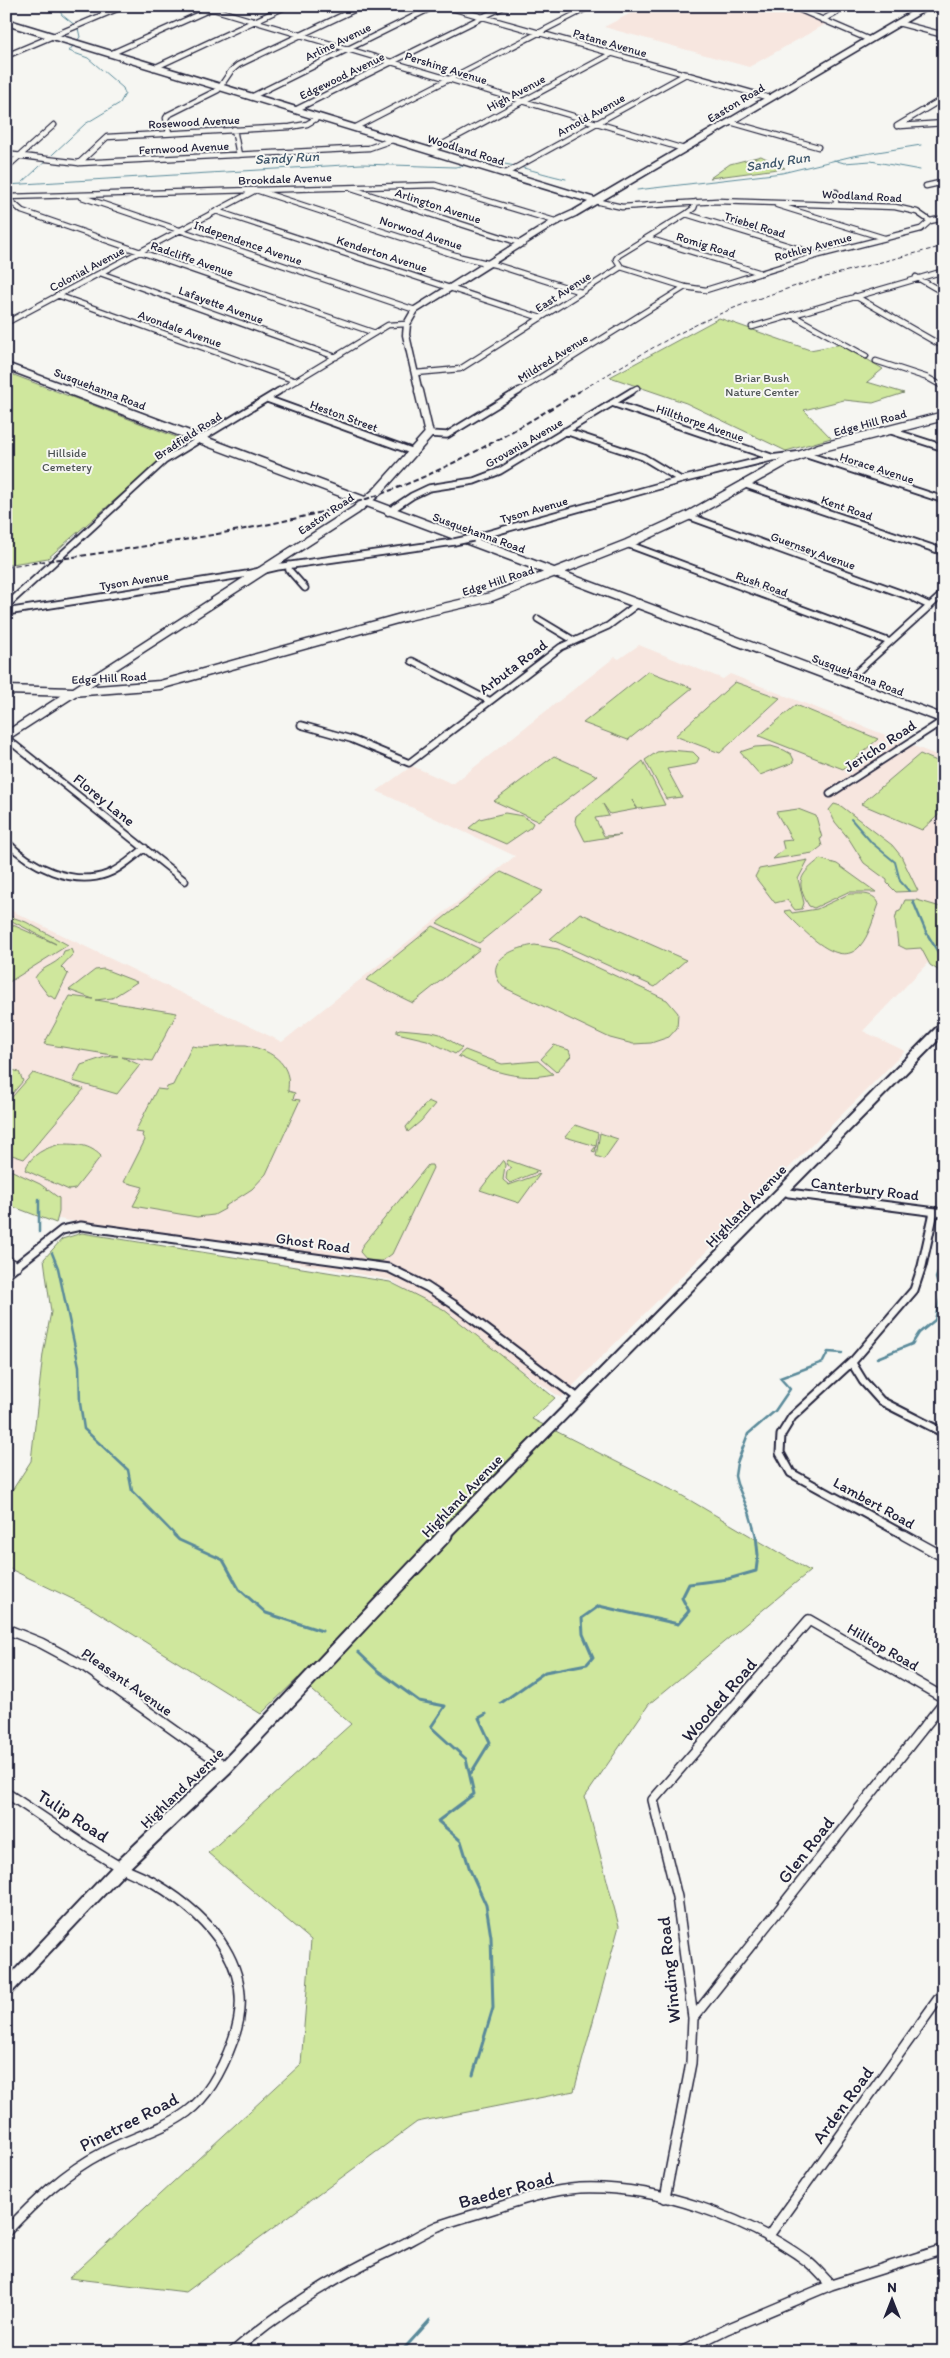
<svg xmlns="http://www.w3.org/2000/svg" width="950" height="2358" viewBox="0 0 950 2358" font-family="Itim,sans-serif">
  <rect width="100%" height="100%" fill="#f6f6f2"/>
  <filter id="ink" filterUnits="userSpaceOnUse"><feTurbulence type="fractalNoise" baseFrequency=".02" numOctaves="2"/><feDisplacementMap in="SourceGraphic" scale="10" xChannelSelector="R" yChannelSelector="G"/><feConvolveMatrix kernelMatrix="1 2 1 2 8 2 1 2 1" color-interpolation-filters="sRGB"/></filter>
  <g filter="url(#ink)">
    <path fill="#f7e6df" d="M645 6H784L826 24 749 67 604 27Z
      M639 645 723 679 730 674 944 758V946L863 1031 905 1051 561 1398 391 1280 59 1219 6 1188V908L282 1042 515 856 377 791 412 766 453 784 615 657 619 659Z"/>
    <path fill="#cfe79d" stroke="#78846c" d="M761 156 785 168 710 178 730 164Z
      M719 318 810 350 842 344 883 369 867 382 904 393 873 403 844 400 804 410 831 438 786 451 686 403 610 377Z
      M6 372 184 440 48 558 6 565Z
      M648 671 692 688 628 740 583 723Z
      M735 682 780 698 720 753 675 736Z
      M796 705 878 739 843 769 759 736Z
      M771 746 784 750 791 754 794 760 792 763 760 775 740 752 755 747Z
      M669 750 693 752 699 758 696 764 667 769 682 797 666 799 645 760 657 752Z
      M920 754 944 764V810L922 830 861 804Z
      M554 756 598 776 538 821 494 801Z
      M643 761 665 805 638 809 632 800 637 809 610 814 603 804 609 816 595 818 604 836 621 835 585 841 575 821 576 816Z
      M834 804 841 806 892 845 901 856 918 891 896 892 887 883V880L864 863 849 839 835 822 829 810Z
      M798 809 816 816 822 838 820 839 822 846 813 853 773 859 784 849 782 841 792 840 776 812Z
      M505 813 523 816 533 823 531 827 506 844 469 828 480 819Z
      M820 859 837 864 876 892H848L814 908 809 906C794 881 801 874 820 859Z
      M808 860 798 879 804 903 802 909 795 910 787 900 775 903 755 877 759 869Z
      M501 872 543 891 479 943 437 923Z
      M849 894C862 894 874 892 879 904 874 917 869 936 860 946 838 972 800 926 784 911L790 910 792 913 817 909Z
      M905 900H917L944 908V941L940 944 944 952V974L930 965 921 948 906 949 898 945 895 920 897 912 900 911Z
      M580 913 686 960 655 987 550 939Z
      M6 915 26 922 68 945 6 984V922L56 944 10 920 6 921Z
      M433 926 480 949 413 1003 366 980Z
      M535 945 558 949 667 1000 678 1013 677 1028 669 1037 651 1043 633 1044 610 1038 503 987C481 961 513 948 535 945Z
      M71 949 73 954 61 967 68 974 56 999 48 995 35 978C41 965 61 965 64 951Z
      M104 969 137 982 112 998 96 1000 177 1013 152 1061 122 1057 140 1065 117 1094 73 1081 81 1065 105 1057 118 1056 44 1044 70 996 93 999 69 990 95 970Z
      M400 1029 432 1032 440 1034 462 1048 455 1054 427 1040 397 1033V1030Z
      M246 1045C264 1049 284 1057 288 1077 289 1082 288 1088 288 1091L295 1093 293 1099 300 1100 266 1174 252 1189 224 1207 225 1209 214 1215 197 1217 133 1206 143 1187 124 1182 145 1140 142 1136 143 1133 135 1132 157 1089 166 1090 167 1087 173 1085 192 1046C212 1050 226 1044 246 1045Z
      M554 1045 569 1050 571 1056 556 1072 541 1059Z
      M465 1050 502 1064 538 1061 553 1074C518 1082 489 1070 458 1056Z
      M6 1068 19 1072 23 1081 6 1101Z
      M33 1073 84 1089 24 1159 6 1153V1104Z
      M428 1101 435 1104 421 1121 408 1132 406 1127Z
      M575 1125 598 1133 595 1152 592 1151 596 1146 565 1137Z
      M600 1133 618 1139 604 1159 596 1156Z
      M61 1144C77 1144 89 1144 101 1156L75 1189 69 1190 25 1170C31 1154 45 1148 61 1144Z
      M503 1160 505 1165 503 1180 509 1185 540 1174 519 1203 480 1190Z
      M508 1160 539 1171 510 1183 506 1179 507 1171 512 1168 506 1164Z
      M428 1165H432L433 1168 392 1254 382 1261 367 1260 360 1252 362 1246Z
      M6 1168 40 1184 59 1198V1212L56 1223 6 1204Z
      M82 1233 390 1282 443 1309 555 1398 532 1419 676 1492 810 1571 649 1704 585 1797 619 1926 574 2091 417 2122 186 2292 69 2278 301 2064 311 1940 208 1853 351 1724 298 1678 261 1714 89 1607 6 1567V1500L31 1461 43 1354 51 1312 44 1259 62 1239Z"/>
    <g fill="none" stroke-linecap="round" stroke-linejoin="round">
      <path stroke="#5a8a9a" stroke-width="1" d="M61 6 59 9 62 15 76 26
        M834 160 844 163 871 161 920 170
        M477 163C508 160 536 173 566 179
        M22 183 85 124 120 103 125 94 123 88 88 58 69 51 80 37 78 28
        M6 185 361 164 455 167 469 165
        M637 190 782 173 853 156 921 145"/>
      <path stroke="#5a8a9a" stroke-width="2" d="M851 819 872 843 895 862 900 881 909 891"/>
      <path stroke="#5a8a9a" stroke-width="2.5" d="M913 901 926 932 944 962
        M39 1199V1232
        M52 1253 58 1268 79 1366 80 1403 84 1429 128 1470 132 1491 176 1536
        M877 1358 912 1344 919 1333 935 1320 941 1295 936 1278 944 1257
        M756 1536 749 1512 737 1484 735 1476 737 1463 748 1434 775 1411 790 1389 780 1378 823 1362 828 1352 842 1353"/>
      <path stroke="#5a8a9a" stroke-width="3" d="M174 1535 179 1540 223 1560 239 1589 266 1613 322 1631
        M358 1652 378 1671 419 1701 445 1706 431 1727 466 1759 474 1794 438 1821 461 1841 470 1870 486 1905 491 1937 493 2008 473 2075
        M501 1703 545 1672 587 1664 593 1657 583 1634 582 1618 599 1606 678 1624 689 1611 682 1598 689 1584 728 1579 756 1571 758 1555 756 1535
        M471 1773 490 1742 479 1718 486 1714
        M401 2352 430 2320"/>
      <g stroke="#22223b" stroke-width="7">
        <path id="street-far3" d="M203 6 684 149
          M444 6 770 98
          M791 6 870 40
          M822 20 847 6
          M898 23 944 35
          M110 54 213 8
          M6 56 124 6
          M154 68 287 6
          M251 97 435 6
          M295 110 505 6
          M730 122 818 147
          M897 126 944 98
          M900 126 944 123
          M354 128 591 6
          M234 129 239 155
          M169 133 166 118 168 115 218 90 231 71 238 65 362 6
          M430 151 611 54
          M6 154 79 163 369 148 392 140
          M79 163 107 137 290 127 307 124 319 117
          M6 168 54 125
          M506 173 686 74
          M926 186 944 182
          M352 189 523 244
          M836 192V205
          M6 197 22 211 375 333
          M7 197 435 185 558 222
          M82 197 415 310
          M595 201 622 207 717 201 895 207 917 212 930 221
          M777 205 884 238
          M216 211 541 318
          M686 214 819 255
          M647 238 758 272
          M621 267 685 287 706 290 819 255 921 229 930 221 944 218
          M100 273 336 357
          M916 277 944 293
          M57 295 296 381
          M855 296 944 347
          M792 315 866 356
          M6 323 256 190 461 257 496 265 581 292
          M752 327 944 271
          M876 361 928 378 944 387
          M416 373 460 369 621 267 616 259 619 255 686 214 694 208 696 202
          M277 392 388 325 407 324
          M517 392 685 287
          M630 392 637 388"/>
      </g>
      <g stroke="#22223b" stroke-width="9">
        <path id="street-far2" d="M267 399 414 452
          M612 403 771 457
          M888 430 944 448
          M565 431 643 457 681 480
          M429 434 447 435 519 391
          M743 484 944 552
          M388 512 412 496 429 488 474 481 500 471 632 391
          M688 516 911 597 930 606
          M473 538 681 480 771 458 804 454 944 500
          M627 544 890 642
          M289 565V570L305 588
          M6 606 164 461 279 391
          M6 612 247 574 277 567 454 542
          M538 619 573 640
          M412 661 490 701
          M846 682 944 593
          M301 725 351 739 409 763 561 647 608 626 639 603
          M6 738 185 881
          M830 794 944 720
          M6 841C29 866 73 887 107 874 121 869 133 857 145 848"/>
      </g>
      <g stroke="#22223b" stroke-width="11">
        <path id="street-far1" d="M783 1190 789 1193 944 1213
          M6 1260 17 1266
          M6 1274 62 1230 81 1226 389 1268 427 1287 453 1304 578 1398
          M852 1363 863 1381 881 1401 944 1433
          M906 1536 791 1473 780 1453 781 1435 792 1417 854 1360 914 1290 922 1266 934 1212"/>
      </g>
      <g stroke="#22223b" stroke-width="12">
        <path id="street" d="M904 1535 944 1557
          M6 1629 41 1643 84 1666 226 1767
          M6 1793C44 1817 81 1845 120 1867 132 1873 143 1877 154 1883 211 1917 259 1970 233 2040 224 2065 209 2096 187 2112 161 2131 129 2138 102 2153 65 2172 34 2202 6 2232
          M693 2018 944 1702
          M665 2198 691 2063 693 2018 677 1897 653 1800 809 1620 944 1698
          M768 2237 944 1991
          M233 2352C283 2308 338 2275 398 2247 411 2240 424 2232 438 2226 457 2219 477 2214 496 2208 524 2199 551 2190 580 2188 655 2185 747 2217 807 2261 816 2268 823 2277 831 2285L944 2249
          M681 2352 727 2329 831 2285"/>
      </g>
      <g stroke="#22223b" stroke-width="9">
        <path id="secondary-far3" d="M6 22 595 201
          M6 366 75 392
          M419 392 406 335 407 324 415 310 553 223 575 213 927 6"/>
      </g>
      <g stroke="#22223b" stroke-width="11">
        <path id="secondary-far2" d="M72 391C362 502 654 608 944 719
          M6 690 72 692 160 685 408 616 491 597 627 544 688 516 786 461 819 448 944 416
          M6 736 356 510 378 491 429 434 419 391"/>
      </g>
      <g stroke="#22223b" stroke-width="14">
        <path id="secondary-far1" d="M443 1536 944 1027"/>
      </g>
      <g stroke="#22223b" stroke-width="17">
        <path id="secondary" d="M6 1989 121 1867 226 1767 445 1535"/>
      </g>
      <use href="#street-far3" stroke="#f6f6f2" stroke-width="4.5"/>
      <use href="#street-far2" stroke="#f6f6f2" stroke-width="5.5"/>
      <use href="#street-far1" stroke="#f6f6f2" stroke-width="7"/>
      <use href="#street" stroke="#f6f6f2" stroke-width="9"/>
      <use href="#secondary-far3" stroke="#f6f6f2" stroke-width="6"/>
      <use href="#secondary-far2" stroke="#f6f6f2" stroke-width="8"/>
      <use href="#secondary-far1" stroke="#f6f6f2" stroke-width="10"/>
      <use href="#secondary" stroke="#f6f6f2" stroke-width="13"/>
      <path stroke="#22223b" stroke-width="1" stroke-dasharray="4.5 2.5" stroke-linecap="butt" d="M578 392C623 366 667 337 715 316 788 284 866 266 944 246"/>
      <path stroke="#22223b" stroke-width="2" stroke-dasharray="5.5 3" stroke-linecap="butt" d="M6 567C67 558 129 549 190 539 257 527 325 515 389 491 456 466 519 428 580 391"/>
      <g stroke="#22223b" stroke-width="9" stroke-linecap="butt">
        <path id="street-bridge" d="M454 542 473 538"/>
      </g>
      <use href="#street-bridge" stroke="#f6f6f2" stroke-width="5.5"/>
    </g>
  </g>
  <g text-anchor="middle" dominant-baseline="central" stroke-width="4" stroke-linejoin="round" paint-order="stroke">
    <g font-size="12" fill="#22223b" stroke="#f6f6f2">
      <text transform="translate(338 42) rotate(-26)">Arline Avenue</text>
      <text transform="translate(610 43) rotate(16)">Patane Avenue</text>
      <text transform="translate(446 68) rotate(17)">Pershing Avenue</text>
      <text transform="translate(342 76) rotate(-26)">Edgewood Avenue</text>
      <text transform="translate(516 93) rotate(-28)">High Avenue</text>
      <text transform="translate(736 103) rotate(-31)">Easton Road</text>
      <text transform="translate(591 115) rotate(-29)">Arnold Avenue</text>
      <text transform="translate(194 122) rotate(-3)">Rosewood Avenue</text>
      <text transform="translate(184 148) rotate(-3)">Fernwood Avenue</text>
      <text transform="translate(466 150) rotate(17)">Woodland Road</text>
      <text transform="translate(285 179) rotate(-2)">Brookdale Avenue</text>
      <text transform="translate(862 196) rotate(3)">Woodland Road</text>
      <text transform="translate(438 206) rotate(18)">Arlington Avenue</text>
      <text transform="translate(755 225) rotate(17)">Triebel Road</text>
      <text transform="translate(421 233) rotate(18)">Norwood Avenue</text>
      <text transform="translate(248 243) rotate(19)">Independence Avenue</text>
      <text transform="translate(706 245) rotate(17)">Romig Road</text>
      <text transform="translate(813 247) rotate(-15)">Rothley Avenue</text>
      <text transform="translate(382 254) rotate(18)">Kenderton Avenue</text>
      <text transform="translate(192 259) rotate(19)">Radcliffe Avenue</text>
      <text transform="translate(87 269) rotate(-28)">Colonial Avenue</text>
      <text transform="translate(563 292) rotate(-33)">East Avenue</text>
      <text transform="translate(221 305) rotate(20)">Lafayette Avenue</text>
      <text transform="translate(180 329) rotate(20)">Avondale Avenue</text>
      <text transform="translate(553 358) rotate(-32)">Mildred Avenue</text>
      <text transform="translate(100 389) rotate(21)">Susquehanna Road</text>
      <text transform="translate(344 416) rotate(20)">Heston Street</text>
      <text transform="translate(700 423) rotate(19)">Hillthorpe Avenue</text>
      <text transform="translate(870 423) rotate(-15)">Edge Hill Road</text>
      <text transform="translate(188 436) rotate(-33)">Bradfield Road</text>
      <text transform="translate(524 443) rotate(-30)">Grovania Avenue</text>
      <text transform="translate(877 468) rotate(18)">Horace Avenue</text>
      <text transform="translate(847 508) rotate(19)">Kent Road</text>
      <text transform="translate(534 510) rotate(-16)">Tyson Avenue</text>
      <text transform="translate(326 514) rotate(-34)">Easton Road</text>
      <text transform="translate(479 533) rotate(20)">Susquehanna Road</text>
      <text transform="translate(813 551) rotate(20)">Guernsey Avenue</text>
      <text transform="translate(134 581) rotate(-9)">Tyson Avenue</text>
      <text transform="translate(498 581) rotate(-18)">Edge Hill Road</text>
      <text transform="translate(762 584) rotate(20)">Rush Road</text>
      <text transform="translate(858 675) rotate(21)">Susquehanna Road</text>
      <text transform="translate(109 678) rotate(-3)">Edge Hill Road</text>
    </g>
    <g font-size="12" fill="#4d5354" stroke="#f6f6f2">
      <text x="762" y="378">Briar Bush<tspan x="762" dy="14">Nature Center</tspan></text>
      <text x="67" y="453">Hillside<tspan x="67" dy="14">Cemetery</tspan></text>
    </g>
    <g font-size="14" font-style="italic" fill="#3e566a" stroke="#f6f6f2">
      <text transform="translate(287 158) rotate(-3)">Sandy Run</text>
      <text transform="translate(778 162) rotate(-9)">Sandy Run</text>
    </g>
    <g font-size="15" fill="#22223b" stroke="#f6f6f2">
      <text transform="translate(513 667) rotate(-37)">Arbuta Road</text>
      <text transform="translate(880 746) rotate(-33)">Jericho Road</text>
      <text transform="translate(104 800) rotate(39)">Florey Lane</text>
      <text transform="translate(865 1189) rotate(7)">Canterbury Road</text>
      <text transform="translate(746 1206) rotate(-46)">Highland Avenue</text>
      <text transform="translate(313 1243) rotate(8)">Ghost Road</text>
      <text transform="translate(462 1496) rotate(-46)">Highland Avenue</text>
      <text transform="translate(874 1503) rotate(29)">Lambert Road</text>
      <text transform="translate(883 1647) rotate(30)">Hilltop Road</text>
      <text transform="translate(127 1682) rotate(35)">Pleasant Avenue</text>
      <text transform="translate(182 1788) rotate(-44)">Highland Avenue</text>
    </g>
    <g font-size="18" fill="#22223b" stroke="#f6f6f2">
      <text transform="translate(719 1700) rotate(-49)">Wooded Road</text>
      <text transform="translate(73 1816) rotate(33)">Tulip Road</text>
      <text transform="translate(806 1850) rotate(-52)">Glen Road</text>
      <text transform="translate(669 1970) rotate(-96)">Winding Road</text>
      <text transform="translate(843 2105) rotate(-54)">Arden Road</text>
      <text transform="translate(129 2122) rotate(-27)">Pinetree Road</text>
      <text transform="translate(506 2190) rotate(-15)">Baeder Road</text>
    </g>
  </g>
  <rect width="950" height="2358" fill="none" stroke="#f6f6f2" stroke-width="25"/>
  <rect x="12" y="12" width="925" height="2333" fill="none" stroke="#22223b" stroke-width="2" filter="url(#ink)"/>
  <g transform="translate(892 2300)" stroke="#f6f6f2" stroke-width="4" paint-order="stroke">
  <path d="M0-4L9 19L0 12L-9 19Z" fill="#22223b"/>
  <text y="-8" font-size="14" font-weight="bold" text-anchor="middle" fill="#22223b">N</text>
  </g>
</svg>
